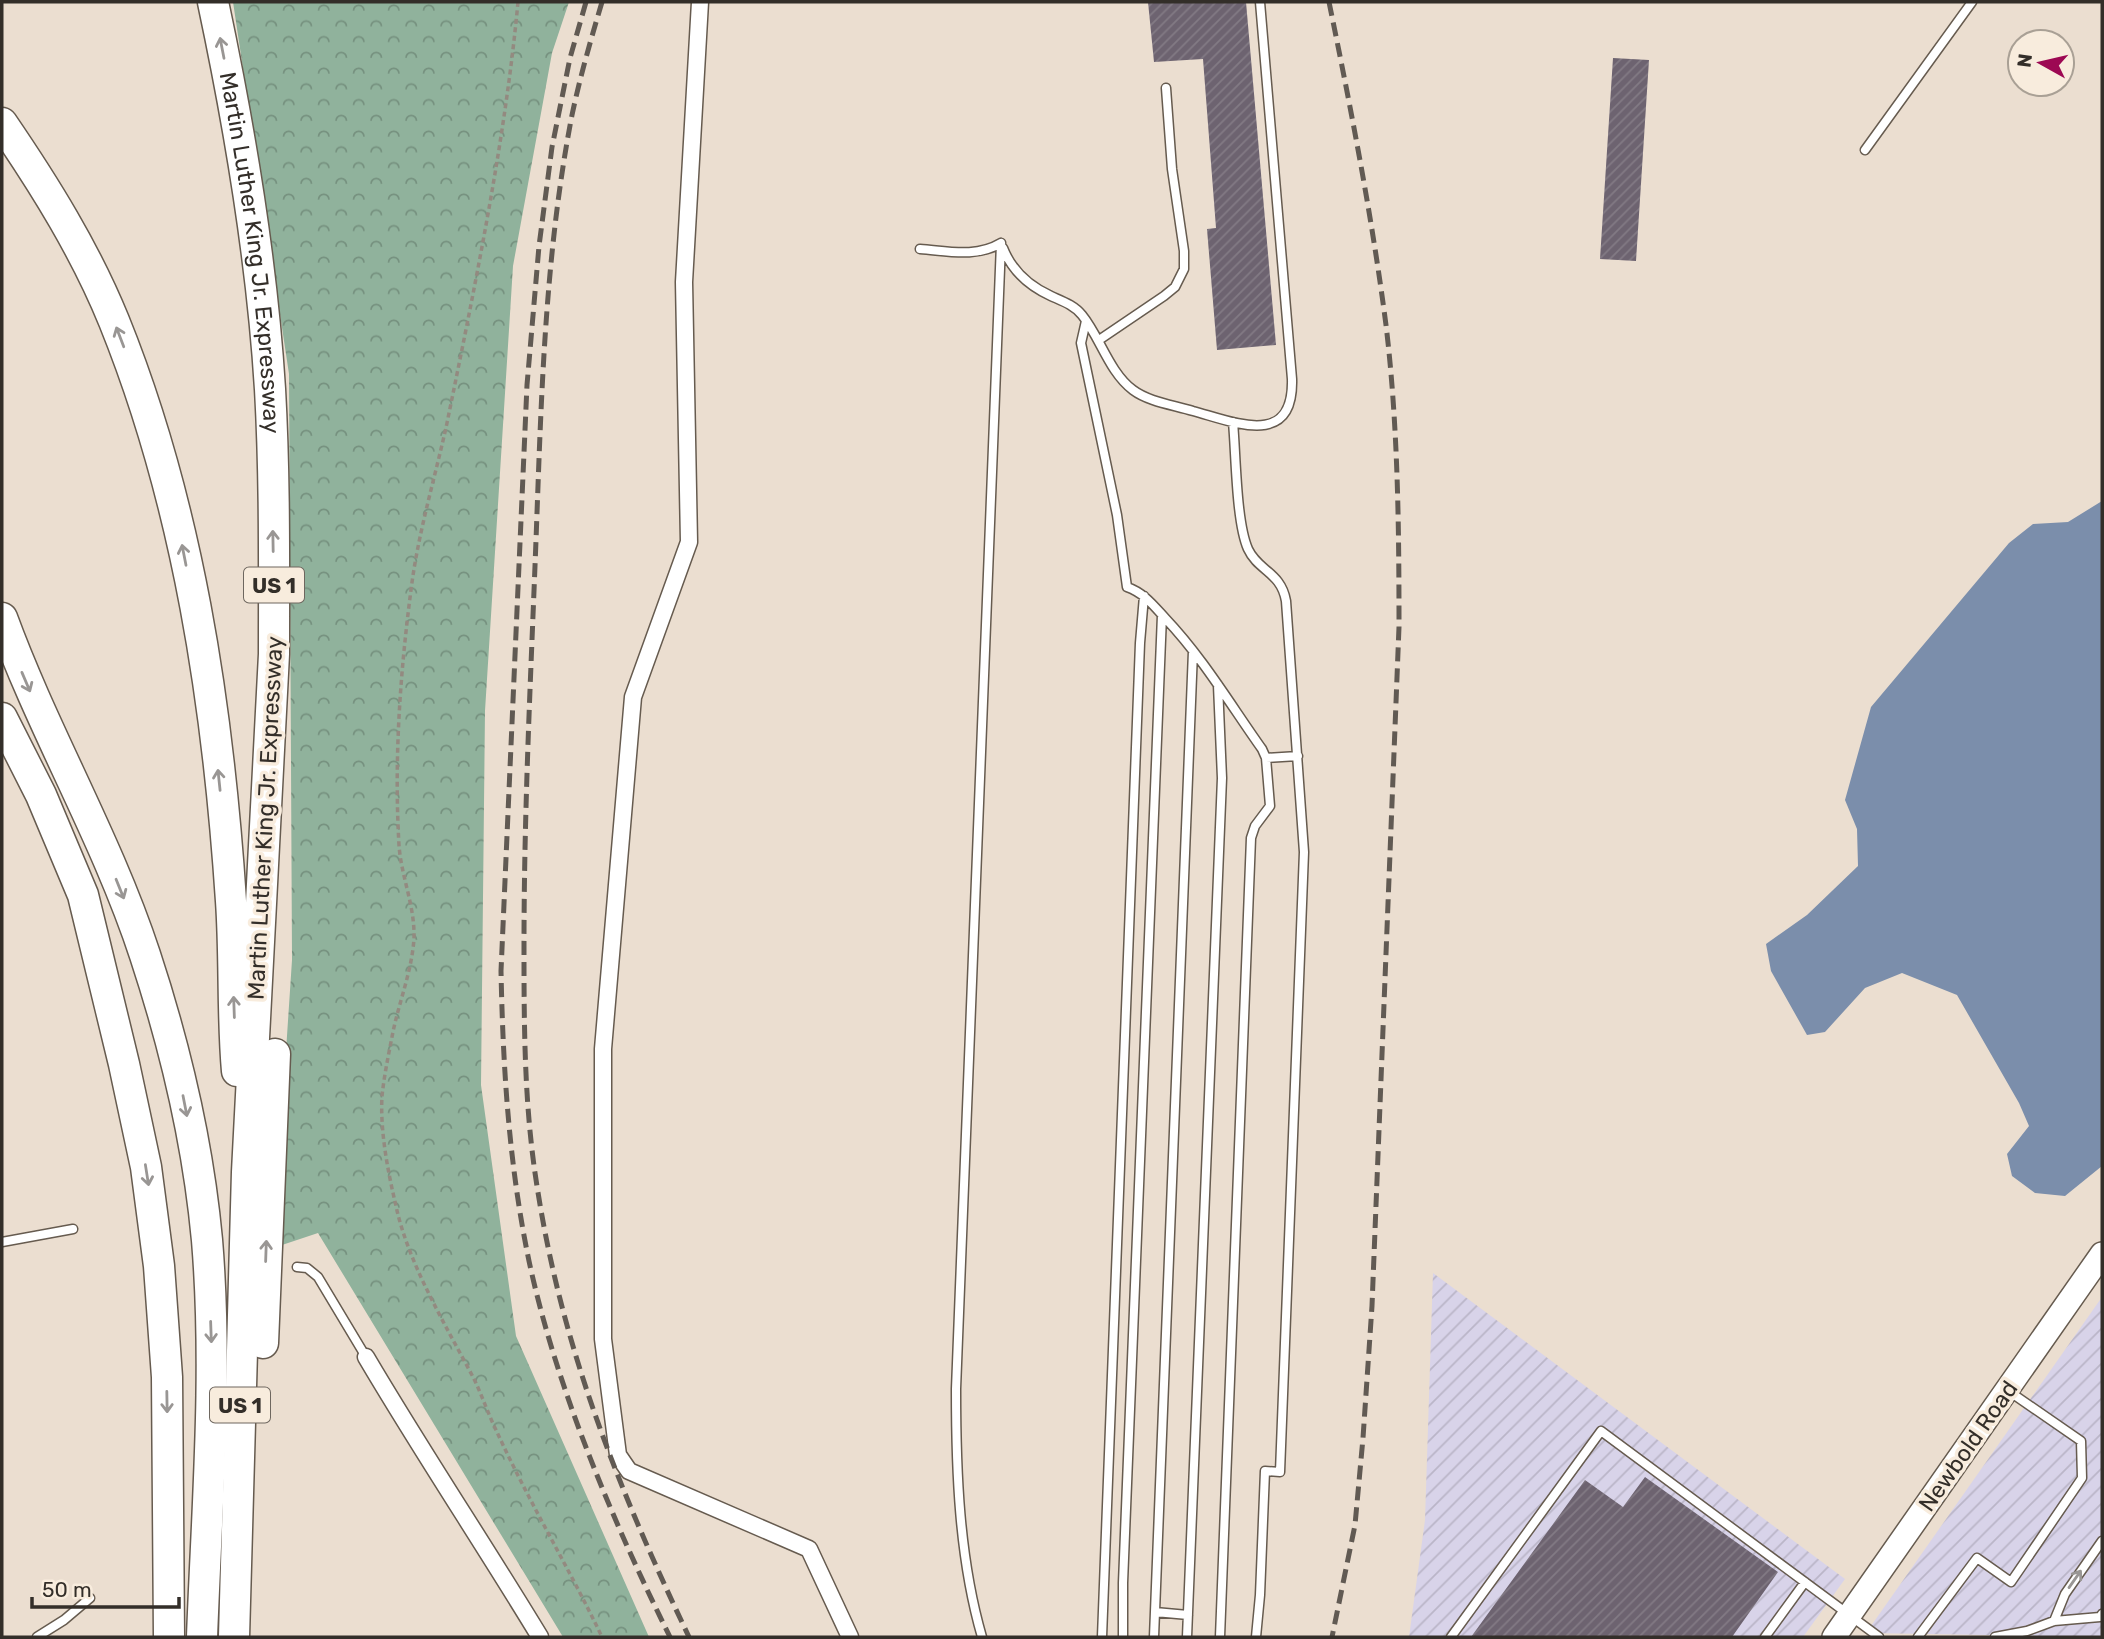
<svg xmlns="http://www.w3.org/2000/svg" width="2104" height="1639" viewBox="0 0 2104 1639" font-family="Rubik,sans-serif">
  <defs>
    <pattern id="industrial-furrows" width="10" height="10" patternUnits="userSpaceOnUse" patternTransform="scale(1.75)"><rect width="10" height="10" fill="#d8d3e9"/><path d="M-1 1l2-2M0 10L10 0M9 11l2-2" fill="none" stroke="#bab5c8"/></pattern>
    <pattern id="forest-crowns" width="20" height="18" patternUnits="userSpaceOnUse" patternTransform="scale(1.75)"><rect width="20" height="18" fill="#90b29c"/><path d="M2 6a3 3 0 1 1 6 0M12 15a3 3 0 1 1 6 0" fill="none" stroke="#76917f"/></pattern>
    <pattern id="building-hatch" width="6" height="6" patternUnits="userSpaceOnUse" patternTransform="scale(1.75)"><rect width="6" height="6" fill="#6d6370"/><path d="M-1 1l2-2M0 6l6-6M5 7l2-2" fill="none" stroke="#827a84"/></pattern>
  </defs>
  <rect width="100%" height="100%" fill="#ebded0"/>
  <path fill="url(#industrial-furrows)" d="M1433 1273 1845 1579 1803 1637H1409L1425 1520Z
    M2102 1297V1637L1866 1633Z"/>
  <path fill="url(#forest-crowns)" d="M233 2H569L552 53 513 266 485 711 481 1085 516 1336 649 1637H563L318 1233 273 1248 292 960 289 374Z"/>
  <path fill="#7b8eab" d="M2102 501V1166L2065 1196 2035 1193 2012 1176 2007 1154 2029 1126 2019 1103 1957 995 1902 973 1865 988 1825 1032 1807 1035 1771 971 1766 944 1807 915 1858 866 1857 829 1845 800 1871 707 2009 543 2033 524 2068 522Z"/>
  <path fill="url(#building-hatch)" d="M1148 2H1246L1276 345 1217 350 1207 229 1216 228 1203 59 1154 62Z
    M1613 58 1649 60 1636 261 1600 259Z
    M1645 1477 1778 1572 1732 1637H1471L1585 1480 1623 1507Z"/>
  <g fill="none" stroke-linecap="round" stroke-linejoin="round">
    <g stroke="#665b4f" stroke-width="11">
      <path id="service" d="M1865 150 1972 2
        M1003 248C1012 271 1029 286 1051 296 1062 301 1074 305 1082 315 1100 337 1109 372 1133 390 1149 402 1174 405 1193 411 1234 422 1294 449 1292 379L1260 2
        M920 249C948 251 976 258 1001 243
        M1086 321 1081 343 1117 515 1127 587C1144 593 1153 605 1165 618 1203 658 1230 704 1262 749L1266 758 1270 806 1255 826 1251 838 1220 1637
        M1099 340 1164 296 1175 287 1184 269V251L1172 169 1166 88
        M1233 422C1236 454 1236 522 1248 549 1258 571 1281 572 1286 601L1304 852 1280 1472 1265 1471 1260 1595 1256 1637
        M1266 758 1298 756
        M2 1242 73 1229
        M297 1267 307 1268 318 1277 366 1357
        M1155 1612 1188 1615
        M2054 1621 2065 1594 2102 1541
        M37 1637 64 1620 90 1598
        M982 1637C959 1558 956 1471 956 1389L1001 243
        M1102 1637 1140 643 1144 596
        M1123 1637V1583L1162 615
        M1154 1637 1193 651
        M1187 1637 1222 778 1218 685
        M1451 1637 1601 1431 1879 1637
        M1765 1637 1805 1582
        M1918 1637 1977 1558 2011 1582 2082 1478 2081 1441 2010 1392
        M1995 1637 2027 1631 2054 1621 2100 1617 2102 1614"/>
    </g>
    <g stroke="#665b4f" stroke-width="19">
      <path id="minor" d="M700 2 684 282 689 542 633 697 603 1049V1339L618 1455 629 1471 809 1549 850 1637
        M366 1357C422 1452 483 1543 540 1637"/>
    </g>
    <g stroke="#665b4f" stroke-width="26">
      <path id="secondary" d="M1834 1637 2102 1254"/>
    </g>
    <g stroke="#665b4f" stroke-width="33">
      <g id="motorway">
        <path id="s1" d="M213 2C240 129 262 260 270 389 275 477 274 566 274 654L247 1172 234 1637"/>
        <path d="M2 123C45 186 85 250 114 321 188 504 218 705 231 901 235 958 232 1015 237 1071"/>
        <path d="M2 618C44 733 107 839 145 955 175 1046 198 1143 207 1240 218 1372 207 1505 202 1637"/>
        <path d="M2 718 41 795 83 895 124 1064 146 1167 159 1266 167 1377 169 1637"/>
        <path d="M263 1343 275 1054"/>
      </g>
    </g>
    <path stroke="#938a80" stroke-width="3.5" stroke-dasharray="5 3.5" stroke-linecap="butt" d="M518 2C505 141 475 286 447 423 435 478 418 533 411 590 400 674 394 760 399 845 401 876 415 906 414 938 412 972 398 1004 392 1037 388 1057 384 1077 382 1096 380 1132 388 1172 396 1206 408 1263 446 1326 473 1377 482 1395 488 1414 497 1432 529 1502 569 1568 602 1637"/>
    <use href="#service" stroke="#fff" stroke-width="8"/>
    <use href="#minor" stroke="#fff" stroke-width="16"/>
    <use href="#secondary" stroke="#fff" stroke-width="23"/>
    <use href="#motorway" stroke="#fff" stroke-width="30"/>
    <path stroke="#615a53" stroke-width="5" stroke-dasharray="14 7" stroke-linecap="butt" d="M586 2 570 58 552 147 539 246 527 385 501 971C503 1069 509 1165 529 1261 556 1387 613 1522 670 1637
      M602 2C591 39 580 77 572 115 543 264 541 416 535 566 530 692 524 818 524 944 524 1025 524 1105 537 1186 562 1349 619 1490 689 1637
      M1329 2C1351 109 1372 217 1386 325 1398 425 1399 526 1399 627L1372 1306 1363 1438 1355 1525 1332 1637"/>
  </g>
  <defs><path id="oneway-shaft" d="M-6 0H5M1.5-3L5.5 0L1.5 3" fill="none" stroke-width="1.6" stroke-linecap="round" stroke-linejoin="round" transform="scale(1.75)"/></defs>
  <g stroke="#999694">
    <use href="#oneway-shaft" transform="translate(222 48) rotate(-101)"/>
    <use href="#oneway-shaft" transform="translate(120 337) rotate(-111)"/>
    <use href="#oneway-shaft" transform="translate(273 541) rotate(-91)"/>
    <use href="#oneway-shaft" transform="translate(184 555) rotate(-101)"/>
    <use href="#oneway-shaft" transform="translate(26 682) rotate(67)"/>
    <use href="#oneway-shaft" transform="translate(219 780) rotate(-96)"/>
    <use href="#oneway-shaft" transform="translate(120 889) rotate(68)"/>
    <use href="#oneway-shaft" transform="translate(234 1007) rotate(-92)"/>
    <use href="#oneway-shaft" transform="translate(185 1106) rotate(79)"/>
    <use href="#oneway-shaft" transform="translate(147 1175) rotate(81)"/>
    <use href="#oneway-shaft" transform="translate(266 1251) rotate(-88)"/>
    <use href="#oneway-shaft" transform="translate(211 1332) rotate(88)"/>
    <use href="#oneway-shaft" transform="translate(167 1402) rotate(89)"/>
    <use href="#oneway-shaft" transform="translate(2075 1579) rotate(-55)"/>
  </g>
  <g text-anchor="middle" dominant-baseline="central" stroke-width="7" stroke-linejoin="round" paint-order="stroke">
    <g fill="#f8ecdd" stroke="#6e675f" stroke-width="2">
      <rect x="244" y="567.5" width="60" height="35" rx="5"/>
      <rect x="210" y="1387.5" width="60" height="35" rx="5"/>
    </g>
    <g font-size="21" font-weight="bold" fill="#332e29">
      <text x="274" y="585">US 1</text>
      <text x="240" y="1405">US 1</text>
    </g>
    <g font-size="23" fill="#332e29" stroke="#f8ecdd">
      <text stroke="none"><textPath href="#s1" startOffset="254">Martin Luther King Jr. Expressway</textPath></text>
      <text transform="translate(265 818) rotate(-87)">Martin Luther King Jr. Expressway</text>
      <text transform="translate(1968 1446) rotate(-55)">Newbold Road</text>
    </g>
  </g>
  <rect width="2104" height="1639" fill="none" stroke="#332e29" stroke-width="7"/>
  <g transform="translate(2041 63) rotate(278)"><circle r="33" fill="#f8ecdd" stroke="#a9a095" stroke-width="2"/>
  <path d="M0-5L12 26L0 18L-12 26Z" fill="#9d0853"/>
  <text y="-10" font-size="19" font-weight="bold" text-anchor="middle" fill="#332e29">N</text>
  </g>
  <path d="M32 1597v10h147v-10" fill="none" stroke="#332e29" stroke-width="3.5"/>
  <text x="42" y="1597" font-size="21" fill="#332e29" stroke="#f8ecdd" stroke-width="5" paint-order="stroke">50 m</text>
</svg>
